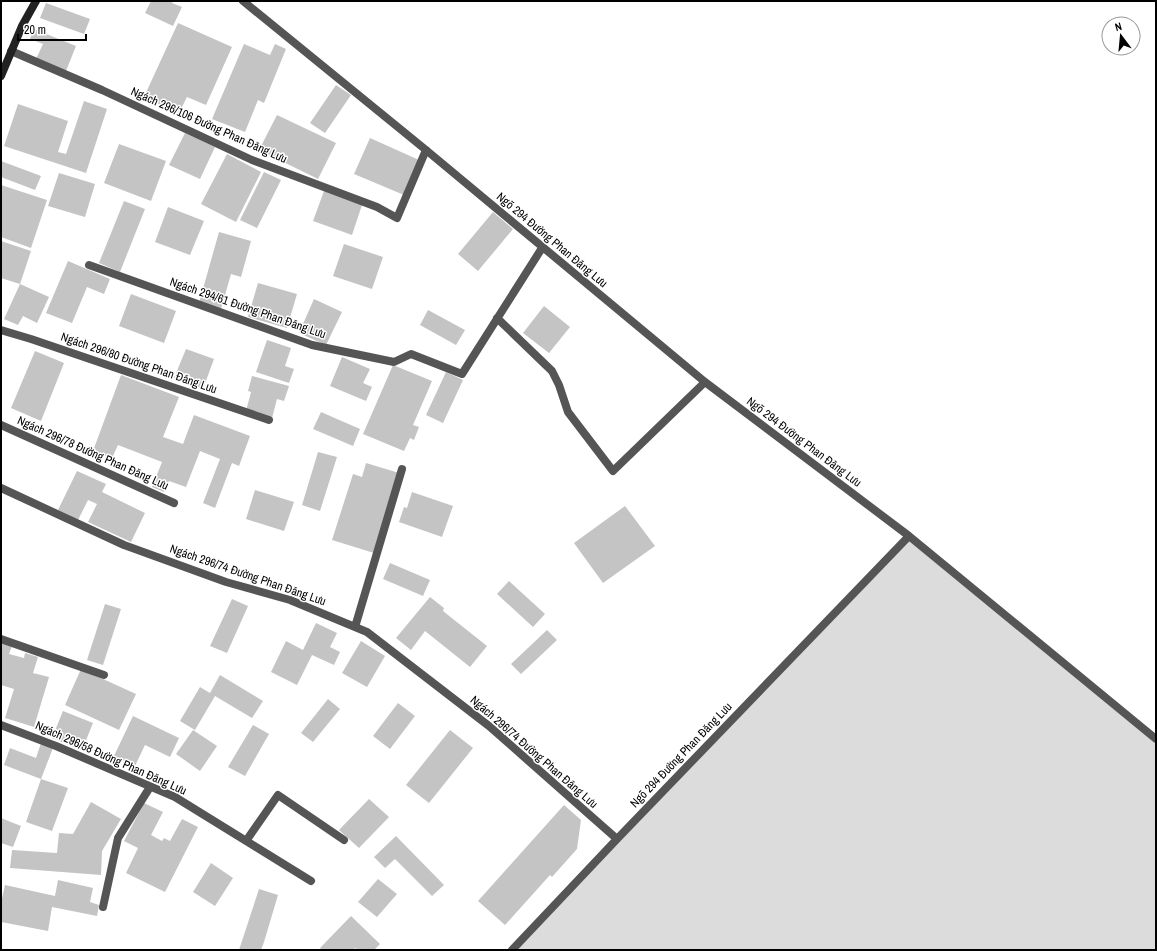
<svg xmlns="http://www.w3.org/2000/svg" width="1157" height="951" viewBox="0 0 1157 951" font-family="'Archivo Narrow',sans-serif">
  <rect width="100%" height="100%" fill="#fff"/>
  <path fill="#dcdcdc" d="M909 536 1156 739V950H512Z"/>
  <path fill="#c4c4c4" d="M151 1H173L172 3 182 7 173 26 145 13Z
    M46 3 90 19 84 34 40 18Z
    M178 23 232 47 206 105 187 97 179 113 144 97Z
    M34 29 76 46 66 71 36 59 43 44 30 39Z
    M244 44 270 55 275 44 286 49 264 103 258 100 245 132 212 119Z
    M336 85 351 95 325 133 310 123Z
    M84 101 107 109 86 173 4 146 18 104 68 121 58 152 66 154Z
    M277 115 336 143 318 179 259 150Z
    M185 133 215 147 200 179 169 165Z
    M370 138 419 160 404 195 354 174Z
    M119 144 166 161 151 201 104 183Z
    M227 154 261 172 236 222 201 204Z
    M1 161 41 176 35 190 1 177Z
    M264 172 281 180 257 228 240 220Z
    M59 173 95 184 85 217 48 206Z
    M1 185 47 200 31 248 1 237Z
    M324 191 362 205 352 235 313 221Z
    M124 201 145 209 120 272 99 263Z
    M168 207 204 221 190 255 155 242Z
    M493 212 513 229 478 271 458 254Z
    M219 232 251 241 241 277 231 274 221 309 199 303Z
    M1 241 31 251 20 284 1 278Z
    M344 244 383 257 372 289 333 276Z
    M68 261 110 279 104 294 87 287 72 323 46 313Z
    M258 283 297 294 287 328 248 317Z
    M20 284 49 297 37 323 23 316 18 325 4 319Z
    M131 294 176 311 164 343 119 326Z
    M314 299 342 312 326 345 299 333Z
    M544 306 570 327 549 353 523 333Z
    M428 310 465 330 456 345 420 325Z
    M267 340 291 348 285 366 294 369 289 383 256 372Z
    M186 349 214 359 203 389 174 378Z
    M35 351 64 363 41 421 11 408Z
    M342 357 370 369 363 383 372 387 366 401 330 386Z
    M393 365 432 381 413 425 419 427 414 440 410 438 404 451 363 434Z
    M446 372 463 380 443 423 426 415Z
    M121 375 179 397 163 437 183 444 194 415 250 436 239 466 232 463 215 508 203 503 220 459 200 451 186 487 169 481 164 492 152 487 162 462 118 445 112 458 93 451Z
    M252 376 289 386 284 401 277 399 272 418 246 411 251 392 248 391Z
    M321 412 360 429 353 446 313 429Z
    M318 452 337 457 320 511 302 505Z
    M366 463 399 473 374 553 332 540 353 474 362 477Z
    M77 471 106 484 102 492 145 513 131 542 88 522 97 504 88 500 78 520 58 510Z
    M255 490 294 502 284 531 246 519Z
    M412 492 453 506 442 537 399 522 404 507 407 508Z
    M625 506 655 546 603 583 574 543Z
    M390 563 430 580 423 596 383 579Z
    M509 581 545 614 533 627 497 594Z
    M430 597 444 608 443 611 487 646 470 667 425 631 411 650 396 638Z
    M232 599 248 606 227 653 210 646Z
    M105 604 121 609 103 665 87 660Z
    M316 623 337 633 330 647 340 652 334 665 312 655 297 685 271 672 286 641 303 650Z
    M547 630 557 640 521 674 511 664Z
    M361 641 385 656 367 687 342 673Z
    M1 643 12 646 9 654 24 658 25 653 38 657 33 673 49 677 34 727 5 718 14 689 1 685Z
    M81 669 136 694 119 730 65 705Z
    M220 675 263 701 252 718 215 696 195 730 180 721 200 687 210 693Z
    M328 699 340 709 313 742 301 733Z
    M398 703 415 716 390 749 373 736Z
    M63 711 93 723 82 750 52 738Z
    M133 716 179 738 170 757 145 745 135 766 114 756Z
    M253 725 269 734 245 776 228 767Z
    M193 730 217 746 200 771 176 754Z
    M450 730 473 748 429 803 406 785Z
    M41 743 53 748 41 779 4 765 10 748 36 758Z
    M41 779 68 788 52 831 26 822Z
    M369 799 389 817 359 848 339 830Z
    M91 802 121 819 102 851 101 875 10 868 12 850 57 853 59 833 73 834Z
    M144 803 163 812 151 835 162 841 164 838 170 841 182 819 198 827 165 892 126 873 138 848 124 841Z
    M564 805 581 820 577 849 552 877 550 875 505 925 478 901Z
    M1 818 21 826 13 847 1 843Z
    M396 836 444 885 432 896 395 859 385 868 374 857Z
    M211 863 233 878 215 906 193 892Z
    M378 879 397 894 377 917 358 902Z
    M58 880 93 888 90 902 99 905 97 916 52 907 48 931 1 922V903L5 885 55 896Z
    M259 889 278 895 264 942 261 950H239Z
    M351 916 380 944 374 950H358L355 948 353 950H322L320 948Z"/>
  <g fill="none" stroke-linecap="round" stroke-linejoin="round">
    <path stroke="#555" stroke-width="8" d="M243 1 426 150 705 382 909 536 617 839 512 950
      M11 51 102 90 252 160 377 207 397 218 426 150
      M89 265 312 345 394 362 411 354 462 374 542 248
      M497 318 552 371 559 385 568 412 613 471 705 382
      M1 330 31 339 269 420
      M1 425 174 503
      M1 488 124 545 226 582 290 600 367 632 489 726 617 839
      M909 536 1156 739
      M355 627 402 469
      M1 639 104 675
      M1 725 56 746 175 797 311 881
      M246 841 278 795 344 840
      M103 907 118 838 150 787"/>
    <path stroke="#222" stroke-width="8" d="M1 76 22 26 36 1"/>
  </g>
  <g text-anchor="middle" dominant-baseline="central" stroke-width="3" stroke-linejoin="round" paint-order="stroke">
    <g font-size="12" fill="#000" stroke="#fff">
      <text transform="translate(209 125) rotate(24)">Ngách 296/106 Đường Phan Đăng Lưu</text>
      <text transform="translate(552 240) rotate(40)">Ngõ 294 Đường Phan Đăng Lưu</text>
      <text transform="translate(248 308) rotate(19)">Ngách 294/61 Đường Phan Đăng Lưu</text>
      <text transform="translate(139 363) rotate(19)">Ngách 296/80 Đường Phan Đăng Lưu</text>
      <text transform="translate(804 442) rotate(37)">Ngõ 294 Đường Phan Đăng Lưu</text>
      <text transform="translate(93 453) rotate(24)">Ngách 296/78 Đường Phan Đăng Lưu</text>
      <text transform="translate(248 575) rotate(19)">Ngách 296/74 Đường Phan Đăng Lưu</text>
      <text transform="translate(534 752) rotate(41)">Ngách 296/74 Đường Phan Đăng Lưu</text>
      <text transform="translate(681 755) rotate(-46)">Ngõ 294 Đường Phan Đăng Lưu</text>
      <text transform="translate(111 758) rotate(24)">Ngách 296/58 Đường Phan Đăng Lưu</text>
    </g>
  </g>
  <rect width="1157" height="951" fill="none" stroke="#000000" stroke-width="4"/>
  <g transform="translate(1121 36) rotate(344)"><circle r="19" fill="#ffffff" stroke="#999999"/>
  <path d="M0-3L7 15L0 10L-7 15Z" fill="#000000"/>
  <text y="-6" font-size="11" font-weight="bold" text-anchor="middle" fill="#000000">N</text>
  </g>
  <path d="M18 34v6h68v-6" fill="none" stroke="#000000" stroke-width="2"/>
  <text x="24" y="34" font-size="12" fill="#000000" stroke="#ffffff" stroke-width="3" paint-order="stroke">20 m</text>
</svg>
